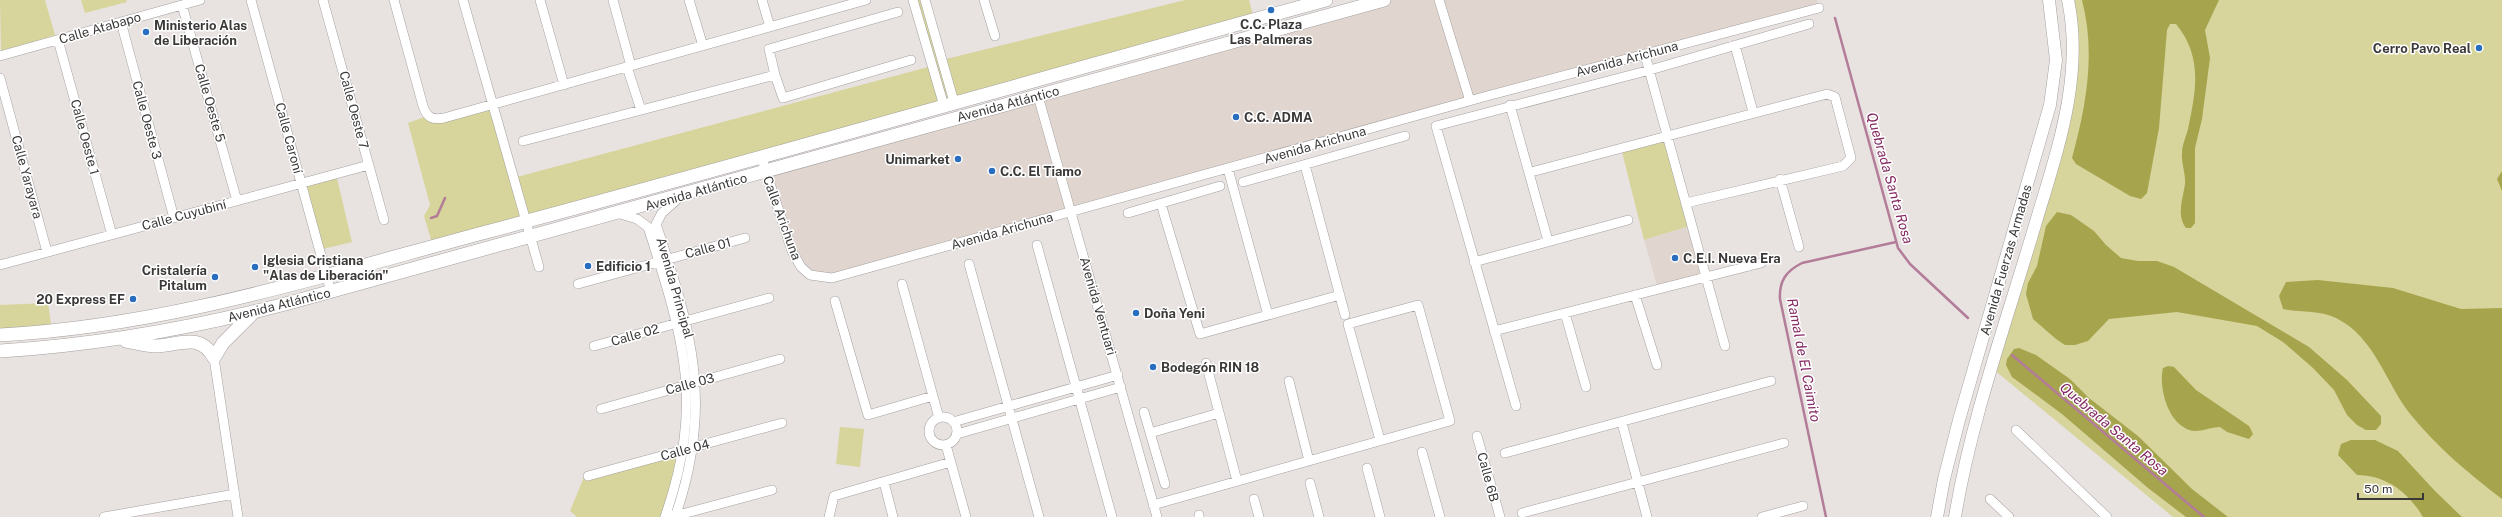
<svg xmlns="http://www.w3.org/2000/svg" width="2502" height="517" viewBox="0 0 2502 517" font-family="'Public Sans',sans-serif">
  <rect width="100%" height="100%" fill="#e8e3e1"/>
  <path fill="#e1d5cf" d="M1384 0H1817L1819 8 832 278 801 267 765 172Z
    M1692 225 1706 277 1658 289 1644 240Z"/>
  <path fill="#d7d59b" d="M0 0H45L55 35 1 52Z
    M81 0H126L127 2 85 13Z
    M913 0H925L942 60 1185 0H1249L1254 19 433 246 424 216 430 205 408 123 427 116 430 118 492 105 513 178 932 66Z
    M2068 0H2502V517H2173L1993 369 2070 98Z
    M1668 136 1692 225 1644 240 1621 148Z
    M336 174 352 242 319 250 301 184Z
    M48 303 52 331 0 335V305Z
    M840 427 864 429 860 467 836 464Z
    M683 451 665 517H577L570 511 584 477Z"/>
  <path fill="#a7a44e" d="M2082 0H2219L2205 30 2210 58 2202 119 2195 148V223L2191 228H2186C2176 215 2183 199 2185 184 2186 174 2181 163 2182 153 2182 145 2186 137 2188 129 2196 91 2203 57 2176 24H2170L2167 30 2159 128 2147 193 2141 199 2130 196 2076 164 2072 158C2086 106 2096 54 2082 0Z
    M2502 171V191L2497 179Z
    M2057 212 2071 215 2094 231 2106 245 2121 258 2138 261H2157L2174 267 2309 347 2347 380 2381 416V424L2376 430H2366L2357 425 2347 415 2334 390 2313 368 2283 342 2257 326 2177 312 2109 319 2088 341 2075 345H2065L2056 339 2033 319 2026 294 2028 283 2037 266 2046 226Z
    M2318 280 2393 288 2461 309 2502 308V499C2469 474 2437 447 2411 415 2386 384 2375 337 2336 318 2319 310 2301 313 2283 309L2279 296 2286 282Z
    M2019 348 2036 355 2070 379 2089 398 2138 436 2192 489 2228 517H2186L2148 488 2062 414 2012 377 2006 365 2007 359 2014 349Z
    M2168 366 2174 367 2196 390 2249 426 2253 434 2249 439 2227 432 2220 427C2212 427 2203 431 2195 431 2169 429 2158 388 2163 368Z
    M2351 440H2375L2398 451 2435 491 2462 517H2423C2409 493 2386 475 2357 475L2338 455 2341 444Z"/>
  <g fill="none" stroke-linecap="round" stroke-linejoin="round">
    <path stroke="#b37c99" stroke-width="2.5" d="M1835 18 1898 248 1910 264 1968 318
      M431 218 437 216 445 198
      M2012 355 2204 517
      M1826 517 1780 299C1779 281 1786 271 1802 263L1896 242"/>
    <g stroke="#a4a09f" stroke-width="10">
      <path id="minor" d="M251 0 331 292
        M323 0 384 220
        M394 0 423 106C427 118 432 120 444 118L866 0
        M463 0 539 267
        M540 0 564 85
        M613 0 631 66
        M689 0 703 46
        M762 0 770 27
        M913 0 944 106
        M925 0 954 102
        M984 0 995 36
        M1439 0 1470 101
        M182 5 237 201
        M121 22 174 218
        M58 40 112 235
        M1735 45 1753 112
        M1645 55 1725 346
        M0 56 200 0
        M627 67 641 110
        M775 75 769 49 898 12
        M0 78 47 252
        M1038 96 1157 517
        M1510 105 1548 241
        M523 141 775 75 783 98 911 60
        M761 156 792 251 801 267 810 275 832 278 1487 96 1819 8
        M1305 165 1345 315
        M1228 169 1268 315
        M1531 172 1827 94 1835 97 1851 158 1843 166 1686 203
        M1780 179 1799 247
        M1243 182 1405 136
        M1161 204 1200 334 1340 295
        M617 213 637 219 648 227C683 337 705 402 665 517
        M1128 213 1220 186
        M1037 245 1112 517
        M1474 262 1628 220
        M969 264 1039 517
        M0 265 369 165
        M578 284 745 238
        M902 284 939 418
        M1635 295 1657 365
        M835 301 868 415 933 396
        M1565 313 1586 387
        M1494 331 1761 263
        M594 346 769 298
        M214 358 238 517
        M1206 363 1237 481
        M1289 381 1309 461
        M1516 406 1436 126 1650 70 1809 24
        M601 409 780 359
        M1144 412 1165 484
        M929 431a14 14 0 1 1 28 0a14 14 0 1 1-28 0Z
        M953 422 1118 375
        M1622 423 1647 517
        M2016 430 2107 517
        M1150 433 1219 413
        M957 434 1121 387
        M1477 436 1500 517
        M946 445 966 517
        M1422 452 1440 517
        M1505 453 1771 381
        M1367 468 1380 517
        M588 476 782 423
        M884 482 893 517
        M1310 483 1319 517
        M1254 499 1259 517
        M1990 499 2009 517
        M1153 505 1450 421 1418 305 1348 324 1380 440
        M1522 513 1784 443
        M671 515 675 516 772 490
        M1199 515V517
        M104 517 235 494
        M675 517C714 406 692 331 656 224L662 213 681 196
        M829 517 834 496 951 462
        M1762 517 1803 506"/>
    </g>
    <g stroke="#a4a09f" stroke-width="13">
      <path id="tertiary" d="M1937 517 1944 479 1959 420 2050 105 2056 60 2049 0
        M1955 517C1971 419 2007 320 2035 225 2057 151 2084 77 2068 0"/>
    </g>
    <g stroke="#a4a09f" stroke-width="14">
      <path id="secondary" d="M0 335C169 326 328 274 490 231 769 157 1047 76 1326 0
        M126 341C137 343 147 346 157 346 179 345 200 332 214 358
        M0 351C98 345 193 328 289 303L1384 0
        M214 358 223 343 253 313"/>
    </g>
    <use href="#minor" stroke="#fff" stroke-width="9"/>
    <use href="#tertiary" stroke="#fff" stroke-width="12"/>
    <use href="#secondary" stroke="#fff" stroke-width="13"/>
  </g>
  <g fill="#296dbe" stroke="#fff" stroke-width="1.5">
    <circle cx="1271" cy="10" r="4"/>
    <circle cx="146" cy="32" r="4"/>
    <circle cx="2479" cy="48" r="4"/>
    <circle cx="1236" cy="117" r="4"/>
    <circle cx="958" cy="159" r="4"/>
    <circle cx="992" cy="171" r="4"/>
    <circle cx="1675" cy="258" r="4"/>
    <circle cx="588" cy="266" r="4"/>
    <circle cx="255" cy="267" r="4"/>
    <circle cx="215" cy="277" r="4"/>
    <circle cx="133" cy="299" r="4"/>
    <circle cx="1136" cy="313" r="4"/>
    <circle cx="1153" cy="367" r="4"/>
  </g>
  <g text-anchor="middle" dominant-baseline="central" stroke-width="3" stroke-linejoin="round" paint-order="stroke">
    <g font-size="13" font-weight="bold" fill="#3b3938" stroke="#fff" text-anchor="start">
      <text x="1271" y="24" text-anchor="middle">C.C. Plaza<tspan x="1271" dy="15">Las Palmeras</tspan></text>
      <text x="154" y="25">Ministerio Alas<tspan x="154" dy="15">de Liberación</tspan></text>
      <text x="2471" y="48" text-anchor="end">Cerro Pavo Real</text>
      <text x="1244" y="117">C.C. ADMA</text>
      <text x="950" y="159" text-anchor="end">Unimarket</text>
      <text x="1000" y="171">C.C. El Tiamo</text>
      <text x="1683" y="258">C.E.I. Nueva Era</text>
      <text x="263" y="260">Iglesia Cristiana<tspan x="263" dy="15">"Alas de Liberación"</tspan></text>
      <text x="596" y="266">Edificio 1</text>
      <text x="207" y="270" text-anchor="end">Cristalería<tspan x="207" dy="15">Pitalum</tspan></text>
      <text x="125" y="299" text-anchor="end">20 Express EF</text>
      <text x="1144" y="313">Doña Yeni</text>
      <text x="1161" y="367">Bodegón RIN 18</text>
    </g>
    <g font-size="13" fill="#3b3938" stroke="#fff">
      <text transform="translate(100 28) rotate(-16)">Calle Atabapo</text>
      <text transform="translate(1627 59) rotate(-15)">Avenida Arichuna</text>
      <text transform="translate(210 103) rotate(74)">Calle Oeste 5</text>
      <text transform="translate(1008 104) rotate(-15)">Avenida Atlántico</text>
      <text transform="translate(354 110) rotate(75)">Calle Oeste 7</text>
      <text transform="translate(147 120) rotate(75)">Calle Oeste 3</text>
      <text transform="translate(85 137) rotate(75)">Calle Oeste 1</text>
      <text transform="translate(289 138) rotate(75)">Calle Caroní</text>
      <text transform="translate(1315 145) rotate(-16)">Avenida Arichuna</text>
      <text transform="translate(27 177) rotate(75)">Calle Yarayara</text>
      <text transform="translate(696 192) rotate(-16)">Avenida Atlántico</text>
      <text transform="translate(184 215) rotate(-15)">Calle Cuyubiní</text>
      <text transform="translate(782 218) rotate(70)">Calle Arichuna</text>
      <text transform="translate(1002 231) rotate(-16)">Avenida Arichuna</text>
      <text transform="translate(708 248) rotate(-15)">Calle 01</text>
      <text transform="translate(2006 260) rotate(-74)">Avenida Fuerzas Armadas</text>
      <text transform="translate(675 288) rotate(74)">Avenida Principal</text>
      <text transform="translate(279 305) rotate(-14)">Avenida Atlántico</text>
      <text transform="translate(1098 306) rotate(74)">Avenida Ventuari</text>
      <text transform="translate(635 335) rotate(-16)">Calle 02</text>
      <text transform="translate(690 384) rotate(-15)">Calle 03</text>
      <text transform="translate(685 450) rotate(-15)">Calle 04</text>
      <text transform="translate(1488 477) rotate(75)">Calle 6B</text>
    </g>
    <g font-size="14" font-style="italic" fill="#852a63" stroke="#fff">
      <text transform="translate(1890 178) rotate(74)">Quebrada Santa Rosa</text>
      <text transform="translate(1804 360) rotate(79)">Ramal de El Caimito</text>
      <text transform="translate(2114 429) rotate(40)">Quebrada Santa Rosa</text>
    </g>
  </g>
  <path d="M2358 493v6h65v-6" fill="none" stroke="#3b3938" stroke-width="2"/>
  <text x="2364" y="493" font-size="12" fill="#3b3938" stroke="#ffffff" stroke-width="3" paint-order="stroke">50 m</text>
</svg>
